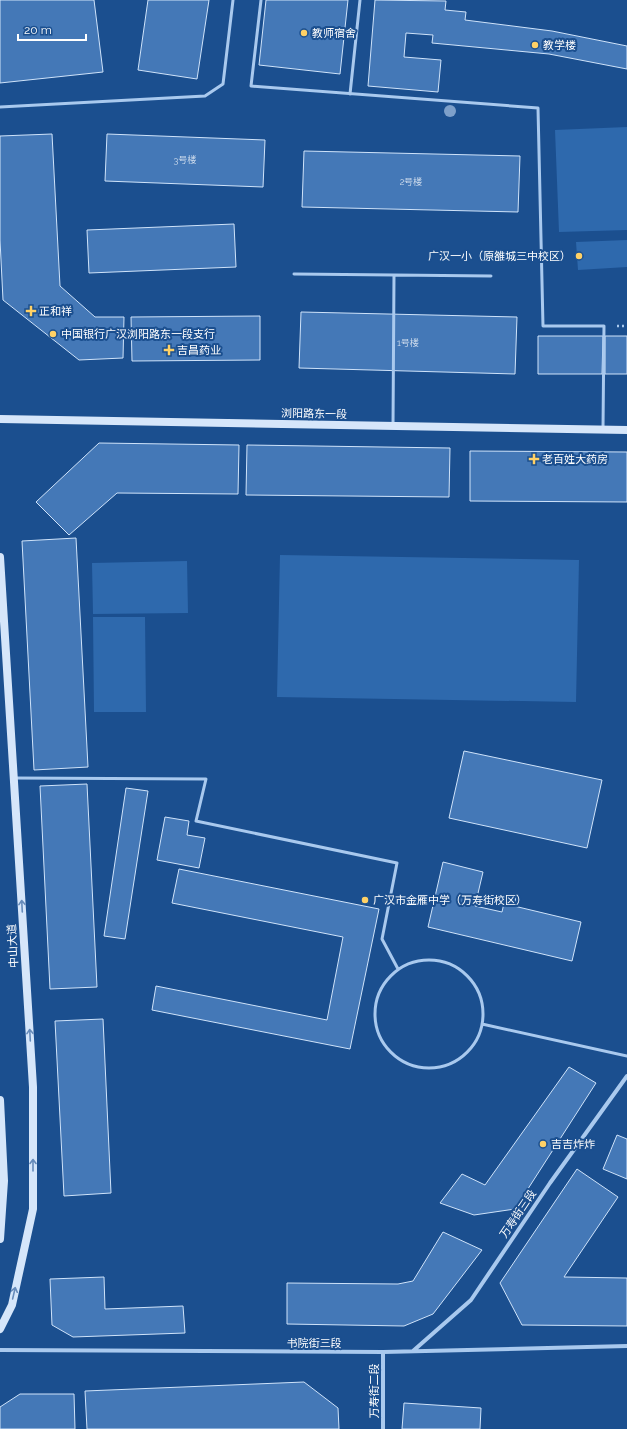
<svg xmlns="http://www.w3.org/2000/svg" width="627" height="1429" viewBox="0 0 627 1429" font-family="Raleway,'Noto Sans SC',sans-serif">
  <rect width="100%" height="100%" fill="#1b4f8f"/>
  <path fill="#2e69ad" d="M627 127V230L559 232 555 130Z
    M627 240V267L578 270 576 242Z
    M280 555 579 560 576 702 277 697Z
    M187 561 188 613 93 614 92 563Z
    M93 617H145L146 712H94Z"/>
  <path fill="#4478b7" stroke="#cfe3fa" d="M0 0H94L103 72 0 83Z
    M148 0H209L197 79 138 70Z
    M266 0H348L340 74 259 65Z
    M375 0 446 1 445 10 466 12 465 20 552 31 627 46V69L549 54 432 43 433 35 406 33 404 57 441 60 438 92 368 86Z
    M52 134 60 286 95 317H124L123 358 79 360 3 300 0 240V136Z
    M107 134 265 140 263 187 105 181Z
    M304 151 520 156 518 212 302 207Z
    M234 224 236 267 89 273 87 230Z
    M301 312 517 317 515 374 299 368Z
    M260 316V360L132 361 131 317Z
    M538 336H603L602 374H538Z
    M605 336H627V374H605Z
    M99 443 239 445 238 494 117 493 69 535 36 502Z
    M247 445 450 448 449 497 246 495Z
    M470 451 627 452V502L470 501Z
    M76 538 88 767 34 770 22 541Z
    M464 751 602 780 587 848 449 818Z
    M87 784 97 987 50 989 40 786Z
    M126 788 148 791 125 939 104 936Z
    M165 817 189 821 187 835 205 838 199 868 157 860Z
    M443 862 483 872 475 906 502 912 506 894 516 897 514 906 581 922 572 961 428 927Z
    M179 869 379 909 350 1049 152 1010 156 986 327 1020 343 937 172 903Z
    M103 1019 111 1193 64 1196 55 1021Z
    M569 1067 596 1083 515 1209 474 1215 440 1203 462 1174 485 1185Z
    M617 1135 627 1139V1179L603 1169Z
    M577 1169 618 1197 564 1277 627 1278V1326L522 1325 500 1283Z
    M443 1232 482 1250 433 1314 404 1326 287 1324V1283L398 1284 413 1281Z
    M104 1277 105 1309 183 1306 185 1333 73 1337 52 1325 50 1279Z
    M304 1382 338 1408 339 1429H87L85 1391Z
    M20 1394H74L75 1429H0V1407Z
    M404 1403 481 1408 480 1429H402Z"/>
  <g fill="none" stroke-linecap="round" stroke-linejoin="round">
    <path stroke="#a9c9ee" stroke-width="2.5" stroke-dasharray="2 3" stroke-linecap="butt" d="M617 326H627"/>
    <path stroke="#a9c9ee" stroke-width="3" d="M261 0 251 86 538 108 543 326H604L603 428
      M350 94 360 0
      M0 107 205 96 223 84 233 0
      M294 274 394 275 393 425
      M394 275 491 276
      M14 778 206 779 196 821 397 863 382 939 398 969
      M375 1014a54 54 0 1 1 108 0a54 54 0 1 1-108 0Z
      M482 1024 627 1056"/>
    <path stroke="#a9c9ee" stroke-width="4" d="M0 1350 383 1352 627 1346
      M413 1351 471 1300 550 1183 627 1076
      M383 1352V1429"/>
    <path stroke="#d6e6fa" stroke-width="8" d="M0 419 627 430
      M0 557 33 1087V1209L12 1305 0 1329
      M0 1100 4 1181 0 1239"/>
  </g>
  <circle fill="#7ea0ca" cx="450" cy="111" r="6"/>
  <defs><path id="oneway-shaft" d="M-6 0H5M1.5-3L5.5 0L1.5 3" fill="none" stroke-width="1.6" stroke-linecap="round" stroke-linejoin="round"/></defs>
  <g stroke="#668bba">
    <use href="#oneway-shaft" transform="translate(22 906) rotate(-93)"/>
    <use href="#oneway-shaft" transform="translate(30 1035) rotate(-93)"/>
    <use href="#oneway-shaft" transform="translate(33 1165) rotate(-90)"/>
    <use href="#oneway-shaft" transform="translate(14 1293) rotate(-77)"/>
  </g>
  <g fill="#ffd166" stroke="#1b4f8f" stroke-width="1.5">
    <circle cx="304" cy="33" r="4"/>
    <circle cx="535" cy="45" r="4"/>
    <circle cx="579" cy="256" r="4"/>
    <path d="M29 305h4v4h4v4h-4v4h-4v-4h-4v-4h4z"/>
    <circle cx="53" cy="334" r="4"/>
    <path d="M167 344h4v4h4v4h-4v4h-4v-4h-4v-4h4z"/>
    <path d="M532 453h4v4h4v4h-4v4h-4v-4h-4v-4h4z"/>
    <circle cx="365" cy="900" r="4"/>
    <circle cx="543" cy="1144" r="4"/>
  </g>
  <g text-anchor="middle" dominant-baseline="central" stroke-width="4" stroke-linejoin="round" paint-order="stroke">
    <g font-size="9" fill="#d0dded">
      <text x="185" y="160">3号楼</text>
      <text x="411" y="182">2号楼</text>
      <text x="408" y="343">1号楼</text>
    </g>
    <g font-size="11" fill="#fff" stroke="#1b4f8f" text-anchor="start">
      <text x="312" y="33">教师宿舍</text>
      <text x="543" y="45">教学楼</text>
      <text x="571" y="256" text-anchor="end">广汉一小（原雒城三中校区）</text>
      <text x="39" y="311">正和祥</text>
      <text x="61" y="334">中国银行广汉浏阳路东一段支行</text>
      <text x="177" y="350">吉昌药业</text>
      <text x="542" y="459">老百姓大药房</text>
      <text x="373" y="900">广汉市金雁中学（万寿街校区）</text>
      <text x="551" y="1144">吉吉炸炸</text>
    </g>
    <g font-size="11" fill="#fff" stroke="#1b4f8f">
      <text transform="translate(314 414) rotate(1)">浏阳路东一段</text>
      <text transform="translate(13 946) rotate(-93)">中山大道</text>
      <text transform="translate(518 1214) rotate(-56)">万寿街三段</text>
      <text x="314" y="1343">书院街三段</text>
      <text transform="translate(374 1391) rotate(-90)">万寿街二段</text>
    </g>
  </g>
  <path d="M18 34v6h68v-6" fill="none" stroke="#ffffff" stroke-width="2"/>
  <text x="24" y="34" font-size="12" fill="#ffffff" stroke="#1b4f8f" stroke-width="3" paint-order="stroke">20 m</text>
</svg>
